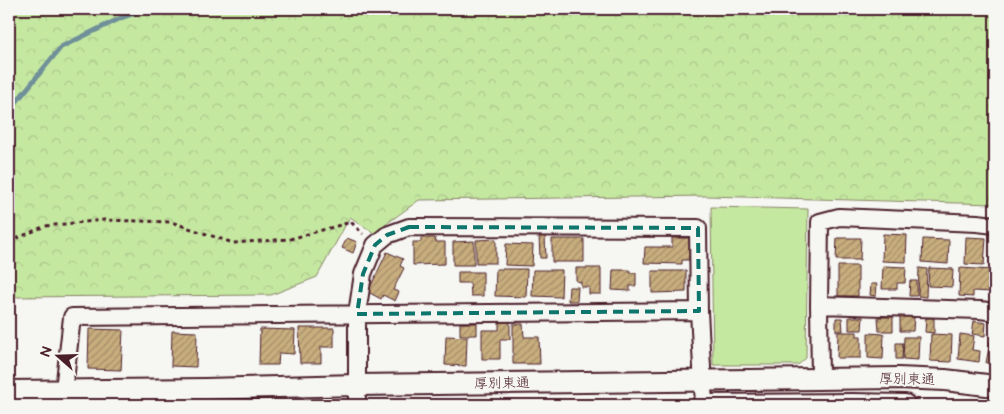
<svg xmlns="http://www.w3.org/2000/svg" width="1004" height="414" viewBox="0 0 1004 414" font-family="'Balsamiq Sans','Klee One',sans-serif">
  <defs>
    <pattern id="forest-crowns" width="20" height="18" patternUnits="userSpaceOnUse" patternTransform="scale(1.25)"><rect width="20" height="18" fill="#c5e8a1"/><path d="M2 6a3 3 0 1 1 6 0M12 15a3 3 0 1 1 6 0" fill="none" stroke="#abc78b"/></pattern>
    <pattern id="building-hatch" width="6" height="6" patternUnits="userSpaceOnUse" patternTransform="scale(1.25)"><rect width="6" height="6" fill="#c8ae7e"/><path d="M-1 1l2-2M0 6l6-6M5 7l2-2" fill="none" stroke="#a48d67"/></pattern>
  </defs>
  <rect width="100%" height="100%" fill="#f6f6f2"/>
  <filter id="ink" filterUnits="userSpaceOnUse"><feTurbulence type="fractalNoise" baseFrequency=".02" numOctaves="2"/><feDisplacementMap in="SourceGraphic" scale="10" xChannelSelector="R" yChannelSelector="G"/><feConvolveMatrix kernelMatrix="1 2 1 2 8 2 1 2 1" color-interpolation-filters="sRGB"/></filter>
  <g filter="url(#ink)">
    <path fill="url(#forest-crowns)" stroke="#888466" d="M9 9H995V204L707 196 419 200 374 233 350 217 317 277 271 295 9 297Z"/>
    <path fill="#c5e8a1" stroke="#888466" d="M711 207 808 209 806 358 798 365H713Z"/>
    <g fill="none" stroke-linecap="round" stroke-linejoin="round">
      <path stroke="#709099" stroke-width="5" d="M9 111 61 47 121 18 147 9"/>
    </g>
    <path fill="url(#building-hatch)" stroke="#4a1f2b" d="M883 234 907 235 906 262 882 261Z
      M539 236H545L546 258H540Z
      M966 237 986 238 984 265 965 264Z
      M347 238 357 242 353 253 342 248Z
      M421 238H435L436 242H445V264L413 265V242H421Z
      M672 238H690L689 260H682V264L644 263 645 247H672Z
      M837 238H861L860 260H836Z
      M496 239V263H476V240Z
      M552 239H584V262H552Z
      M923 239 949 240 948 264 922 262Z
      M474 241V265H453V242Z
      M506 244 533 245 532 266 505 265Z
      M387 252 403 259 400 266 404 268 393 290 399 292 395 301 383 295 381 299 368 292Z
      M838 266H858V296H838Z
      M883 266 906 267 905 283H897V289H882Z
      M576 268H601V294H589V287H581V282L576 281Z
      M919 268 927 269 926 297 918 296Z
      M929 268 953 269 952 287 928 286Z
      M960 268 993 270 992 292 973 291V297L959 296Z
      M496 269H527L526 297 495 296Z
      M533 270H562L561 297 532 296Z
      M613 270H630V273H636V286H630V291L612 290Z
      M652 271H686V292L652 293Z
      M458 272H483V296H471L470 283H458Z
      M910 281H917V296H909Z
      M871 284H877L876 296 870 295Z
      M569 287H578L577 301H568Z
      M900 316 914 317 913 331H900Z
      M849 317H863L862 330H849Z
      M878 317H893V331H879Z
      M836 318H842L843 331H836Z
      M926 318H934V333L925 332Z
      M974 321 986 323 985 336 972 334Z
      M499 322H510V339H500V359H482V330H499Z
      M460 323H477V335H460Z
      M513 324H523L524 337H539L540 364H513Z
      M299 328H334V347H321V363H300Z
      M89 329 123 330 121 370 88 369Z
      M260 329 295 330 294 354 279 353 278 365H259Z
      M172 331 197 332 196 367 171 366Z
      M838 332H857V336H861V358H837Z
      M868 333 884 334 883 359 868 358Z
      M931 334 952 335 951 362 930 361Z
      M960 334 974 336 972 350 980 351 979 362 958 359Z
      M446 336 467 337 466 366 445 365Z
      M904 337H919L918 360 903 359Z
      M991 337 995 338V365L986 363Z
      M896 343H903L902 359H896Z"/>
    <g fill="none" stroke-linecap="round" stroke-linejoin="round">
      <g stroke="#4a1f2b" stroke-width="20">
        <path id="minor" d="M819 305 980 310 995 312
          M820 379 819 305 820 222 839 217 977 223 995 225
          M69 405 64 390 72 317 699 311
          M357 405V314L363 274 375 245 387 235 409 227 698 228 699 311 704 405"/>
      </g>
      <g stroke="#4a1f2b" stroke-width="24">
        <path id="tertiary" d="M9 391 205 389 357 385 898 378 945 380 995 386
          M702 405 853 404 905 405"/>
      </g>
      <path stroke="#4a1f2b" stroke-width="3" stroke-dasharray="4 4" stroke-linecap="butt" d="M9 242 45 226 104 220 171 222 233 243 290 239 351 222 363 234"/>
      <use href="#minor" stroke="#f6f6f2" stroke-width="16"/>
      <use href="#tertiary" stroke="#f6f6f2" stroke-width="20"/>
    </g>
  </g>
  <path fill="none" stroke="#0f766e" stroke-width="4" stroke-dasharray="10 6" stroke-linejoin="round" d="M409 227 698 228 699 311 357 314 363 274 375 245 387 235Z"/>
  <g text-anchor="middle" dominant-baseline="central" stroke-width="4" stroke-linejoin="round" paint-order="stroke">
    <g font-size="14" fill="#4a1f2b" stroke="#f6f6f2">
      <text transform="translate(907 379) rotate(1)">厚別東通</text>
      <text transform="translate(502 383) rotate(-1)">厚別東通</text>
    </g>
  </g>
  <rect width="1004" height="414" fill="none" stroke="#f6f6f2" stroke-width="30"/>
  <rect x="15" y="15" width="974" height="384" fill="none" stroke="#4a1f2b" stroke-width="2" filter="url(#ink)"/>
  <g transform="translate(58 356) rotate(290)" stroke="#f6f6f2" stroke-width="4" paint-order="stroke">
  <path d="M0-4L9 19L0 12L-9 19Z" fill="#4a1f2b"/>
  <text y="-8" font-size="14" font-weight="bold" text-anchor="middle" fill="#4a1f2b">N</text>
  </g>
</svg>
